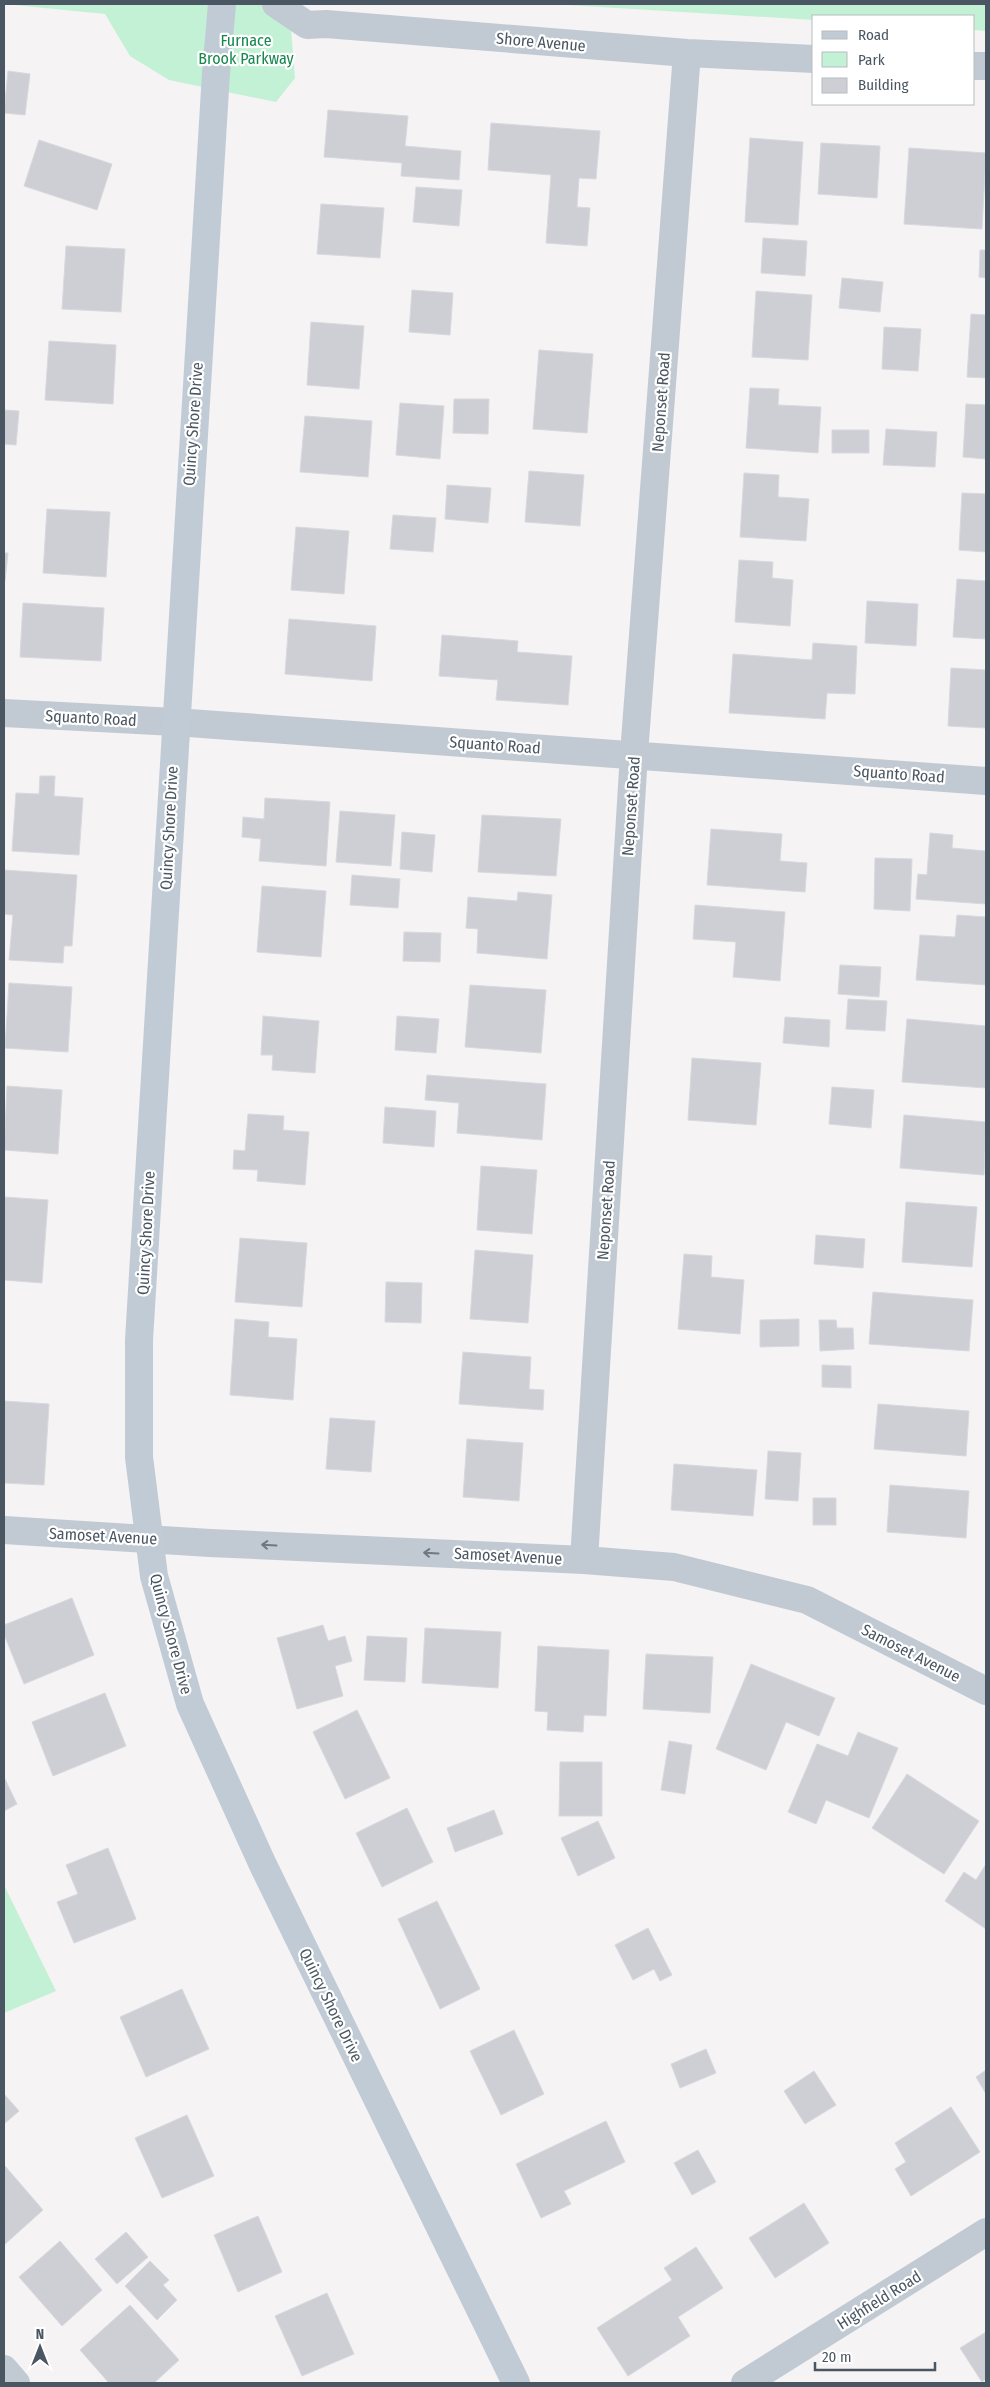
<svg xmlns="http://www.w3.org/2000/svg" width="990" height="2387" viewBox="0 0 990 2387" font-family="'Fira Sans Condensed',sans-serif">
  <rect width="100%" height="100%" fill="#f5f3f3"/>
  <path fill="#c3f1d5" d="M4 4H289L295 78 276 102 169 80 130 56 105 14Z
    M551 4H986V31L974 30V16H814V20Z
    M4 1885 56 1991 4 2013Z"/>
  <path fill="#cdcfd5" stroke="#d7d9de" d="M8 71 30 74 25 115 4 113Z
    M328 110 408 116 405 146 461 151 459 180 401 176 402 163 324 157Z
    M491 123 600 131 596 179 579 178 577 207 590 208 587 246 546 243 551 175 488 170Z
    M750 138 803 142 798 225 745 222Z
    M39 140 112 164 97 210 24 186Z
    M821 143 880 146 877 198 818 194Z
    M909 148 986 153 982 229 904 224Z
    M416 187 462 190 459 226 413 222Z
    M321 204 384 208 380 258 317 254Z
    M763 238 807 241 805 276 761 273Z
    M66 246 125 249 121 312 62 309Z
    M980 250H986V278L979 277Z
    M842 278 883 282 880 312 839 308Z
    M412 290 453 293 450 335 409 332Z
    M756 291 812 295 808 360 752 357Z
    M971 314 986 315V378L967 377Z
    M311 322 364 326 359 389 307 385Z
    M884 327 921 329 918 371 882 369Z
    M49 341 116 345 113 404 45 400Z
    M539 350 593 354 587 433 533 429Z
    M750 388 779 389 778 405 821 407 818 453 746 448Z
    M454 399H489L488 434 453 433Z
    M400 403 444 406 440 459 396 455Z
    M966 404 986 405V459L963 457Z
    M4 410 19 411 16 445 4 444Z
    M305 416 372 421 368 477 300 472Z
    M886 429 937 432 935 467 883 465Z
    M832 430H869V453H832Z
    M529 471 584 475 580 526 525 522Z
    M744 473 779 475 778 497 809 499 806 541 740 537Z
    M447 485 491 488 488 523 445 519Z
    M962 493 986 494V552L959 550Z
    M47 509 110 512 106 577 43 573Z
    M393 515 436 518 433 552 390 549Z
    M296 527 349 531 344 594 291 590Z
    M4 553H8L5 581H4Z
    M739 560 773 562 772 578 793 580 790 626 735 622Z
    M957 579 986 581V639L953 637Z
    M867 601 918 604 916 646 865 643Z
    M23 603 104 608 101 661 20 657Z
    M289 619 376 626 372 681 285 674Z
    M442 635 518 641 517 652 572 656 568 705 496 700 498 680 439 676Z
    M813 643 857 646 855 694 827 693 825 719 729 713 733 654 812 660Z
    M951 668 986 670V728L948 726Z
    M40 776H55L54 796 83 798 79 855 12 851 16 793 39 794Z
    M265 798 330 802 326 866 259 861 261 839 242 837 243 817 264 819Z
    M340 811 395 815 391 866 336 862Z
    M482 815 561 819 556 876 478 872Z
    M711 829 782 834 780 861 807 863 805 892 707 885Z
    M402 832 435 835 432 872 400 869Z
    M930 833 953 835 952 848 986 851V904L916 899 918 874 927 875Z
    M875 858 912 859 910 911 874 909Z
    M4 870 77 875 72 946H64L63 963 9 960 13 915 4 914Z
    M352 875 400 879 398 908 350 905Z
    M262 886 326 891 321 957 257 952Z
    M518 892 552 895 547 959 477 953 478 929 466 928 468 897 517 901Z
    M695 905 785 912 780 981 733 977 736 942 693 939Z
    M957 915 986 917V985L916 980 920 935 955 937Z
    M404 932 441 933 440 962 403 961Z
    M840 965 881 967 879 997 838 994Z
    M9 983 72 987 68 1052 5 1048Z
    M470 985 546 990 541 1053 465 1047Z
    M848 999 887 1001 885 1031 846 1029Z
    M263 1016 319 1021 315 1073 272 1070 273 1055H261Z
    M397 1016 439 1019 436 1053 395 1050Z
    M785 1017 830 1020 829 1047 783 1043Z
    M907 1019 986 1026V1088L902 1082Z
    M692 1058 761 1063 756 1125 688 1120Z
    M427 1075 546 1084 542 1140 457 1133 459 1103 425 1100Z
    M7 1086 62 1090 58 1154 4 1150Z
    M832 1087 874 1090 871 1128 829 1124Z
    M385 1107 436 1111 434 1147 383 1143Z
    M248 1114 284 1116 283 1130 309 1132 305 1185 257 1181 258 1170 233 1169 234 1150 245 1151Z
    M904 1115 986 1122 984 1175 900 1168Z
    M481 1166 537 1170 532 1234 477 1230Z
    M4 1197 48 1200 42 1283 4 1280Z
    M906 1202 977 1207 972 1267 902 1262Z
    M816 1235 865 1239 863 1268 814 1264Z
    M240 1238 307 1243 302 1307 235 1302Z
    M475 1250 533 1255 528 1323 470 1319Z
    M684 1254 712 1256 711 1277 744 1280 740 1334 678 1329Z
    M386 1282 422 1283 421 1323 385 1322Z
    M873 1292 973 1300 969 1351 869 1344Z
    M235 1319 269 1322 268 1337 297 1339 293 1400 230 1395Z
    M799 1319V1346L760 1347V1320Z
    M819 1320H836L837 1328H853L854 1349 820 1351Z
    M463 1352 531 1357 529 1389 544 1390 543 1410 459 1404Z
    M822 1365 851 1366V1388L822 1387Z
    M4 1401 49 1404 44 1485 4 1483Z
    M878 1404 969 1411 966 1456 874 1449Z
    M330 1418 375 1421 371 1472 326 1469Z
    M467 1439 523 1443 519 1501 463 1497Z
    M768 1451 801 1453 798 1501 765 1499Z
    M674 1464 757 1470 753 1516 671 1510Z
    M890 1485 969 1491 966 1538 887 1532Z
    M813 1498H836V1525H813Z
    M72 1598 94 1655 24 1684 4 1634V1625Z
    M323 1625 328 1641 345 1636 352 1661 335 1666 343 1696 297 1709 277 1638Z
    M425 1628 501 1632 498 1688 422 1683Z
    M367 1636 407 1638 405 1682 364 1680Z
    M538 1646 609 1650 606 1716 584 1715 583 1732 547 1730 548 1712 535 1711Z
    M646 1654 713 1657 710 1713 643 1709Z
    M751 1664 835 1698 819 1736 786 1722 766 1770 716 1749Z
    M105 1693 126 1746 53 1776 32 1722Z
    M357 1710 390 1778 345 1799 313 1732Z
    M858 1732 898 1748 869 1818 826 1800 816 1824 788 1812 817 1744 848 1756Z
    M669 1741 692 1745 685 1794 661 1790Z
    M560 1762H602V1816H559Z
    M907 1774 979 1821 944 1874 872 1828Z
    M4 1777 17 1804 4 1811Z
    M407 1808 433 1862 382 1887 356 1833Z
    M494 1810 503 1834 455 1852 447 1828Z
    M598 1821 615 1858 578 1876 561 1838Z
    M108 1848 136 1919 74 1943 57 1902 78 1894 66 1865Z
    M986 1864V1929L945 1901 964 1872 976 1880Z
    M437 1901 480 1989 440 2009 398 1919Z
    M648 1928 672 1975 660 1981 654 1969 633 1980 615 1945Z
    M182 1989 209 2049 146 2077 120 2017Z
    M514 2030 544 2094 501 2115 470 2051Z
    M706 2049 716 2073 680 2088 671 2064Z
    M986 2070V2094L976 2077Z
    M814 2071 836 2105 805 2124 784 2091Z
    M4 2094 19 2111 4 2124Z
    M951 2107 980 2152 911 2196 895 2169 906 2162 895 2143Z
    M187 2115 214 2176 162 2198 135 2138Z
    M606 2121 625 2162 564 2191 571 2204 541 2218 516 2164Z
    M698 2150 716 2182 692 2195 674 2163Z
    M5 2166 43 2210 4 2245V2167Z
    M804 2203 829 2243 775 2278 749 2238Z
    M258 2216 282 2272 238 2292 214 2235Z
    M126 2232 148 2257 117 2284 95 2259Z
    M60 2241 102 2290 62 2326 19 2277Z
    M696 2247 723 2288 678 2317 690 2336 628 2376 597 2328 672 2280 664 2268Z
    M150 2261 169 2280 163 2285 177 2300 157 2320 125 2286Z
    M327 2293 354 2354 302 2376 275 2316Z
    M130 2305 179 2360 154 2383H109L80 2350Z
    M986 2332V2379L982 2382 960 2348Z"/>
  <g fill="none" stroke-linecap="round" stroke-linejoin="round">
    <path stroke="#c1cad2" stroke-width="28" d="M276 4 307 25 326 24 687 53 814 59
      M974 66H986
      M4 713 175 722 986 781
      M4 1530 210 1543 584 1560 674 1567 807 1600 986 1691
      M584 1560 634 754 687 53
      M4 2369 16 2383
      M745 2383 986 2232"/>
    <path stroke="#c1cbd6" stroke-width="28" d="M222 4 216 73 139 1340V1457L154 1576 190 1704 263 1865 516 2383"/>
  </g>
  <defs><path id="oneway-shaft" d="M-6 0H5M1.5-3L5.5 0L1.5 3" fill="none" stroke-width="1.6" stroke-linecap="round" stroke-linejoin="round" transform="scale(1.25)"/></defs>
  <g stroke="#6e7983">
    <use href="#oneway-shaft" transform="translate(269 1545) rotate(-177)"/>
    <use href="#oneway-shaft" transform="translate(431 1553) rotate(-177)"/>
  </g>
  <g text-anchor="middle" dominant-baseline="central" stroke-width="4.5" stroke-linejoin="round" paint-order="stroke">
    <g font-size="16" fill="#17864f" stroke="#fff">
      <text x="246" y="40">Furnace<tspan x="246" dy="18">Brook Parkway</tspan></text>
    </g>
    <g font-size="16" fill="#4a5661" stroke="#fff">
      <text transform="translate(541 42) rotate(5)">Shore Avenue</text>
      <text transform="translate(661 402) rotate(-86)">Neponset Road</text>
      <text transform="translate(193 424) rotate(-86)">Quincy Shore Drive</text>
      <text transform="translate(91 718) rotate(3)">Squanto Road</text>
      <text transform="translate(495 745) rotate(4)">Squanto Road</text>
      <text transform="translate(899 774) rotate(4)">Squanto Road</text>
      <text transform="translate(631 806) rotate(-86)">Neponset Road</text>
      <text transform="translate(169 828) rotate(-87)">Quincy Shore Drive</text>
      <text transform="translate(606 1210) rotate(-86)">Neponset Road</text>
      <text transform="translate(146 1233) rotate(-87)">Quincy Shore Drive</text>
      <text transform="translate(103 1536) rotate(3)">Samoset Avenue</text>
      <text transform="translate(508 1556) rotate(3)">Samoset Avenue</text>
      <text transform="translate(171 1634) rotate(75)">Quincy Shore Drive</text>
      <text transform="translate(911 1653) rotate(27)">Samoset Avenue</text>
      <text transform="translate(331 2005) rotate(64)">Quincy Shore Drive</text>
      <text transform="translate(879 2300) rotate(-32)">Highfield Road</text>
    </g>
  </g>
  <rect width="990" height="2387" fill="none" stroke="#4a5661" stroke-width="10"/>
  <rect x="812" y="15" width="162" height="90" fill="#ffffff" stroke="#b7bbc0"/>
  <rect x="822" y="31" width="25" height="8" fill="#c1cbd6" stroke="#b7bbc0"/>
  <text x="858" y="40" font-size="15" fill="#4a5661">Road</text>
  <rect x="822" y="52" width="25" height="15" fill="#c3f1d5" stroke="#b7bbc0"/>
  <text x="858" y="65" font-size="15" fill="#4a5661">Park</text>
  <rect x="822" y="78" width="25" height="15" fill="#cdcfd5" stroke="#b7bbc0"/>
  <text x="858" y="90" font-size="15" fill="#4a5661">Building</text>
  <g transform="translate(40 2347)" stroke="#ffffff" stroke-width="4" paint-order="stroke">
  <path d="M0-4L9 19L0 12L-9 19Z" fill="#4a5661"/>
  <text y="-8" font-size="14" font-weight="bold" text-anchor="middle" fill="#4a5661">N</text>
  </g>
  <path d="M815 2362v8h120v-8" fill="none" stroke="#4a5661" stroke-width="2.5"/>
  <text x="822" y="2362" font-size="15" fill="#4a5661" stroke="#ffffff" stroke-width="4" paint-order="stroke">20 m</text>
</svg>
